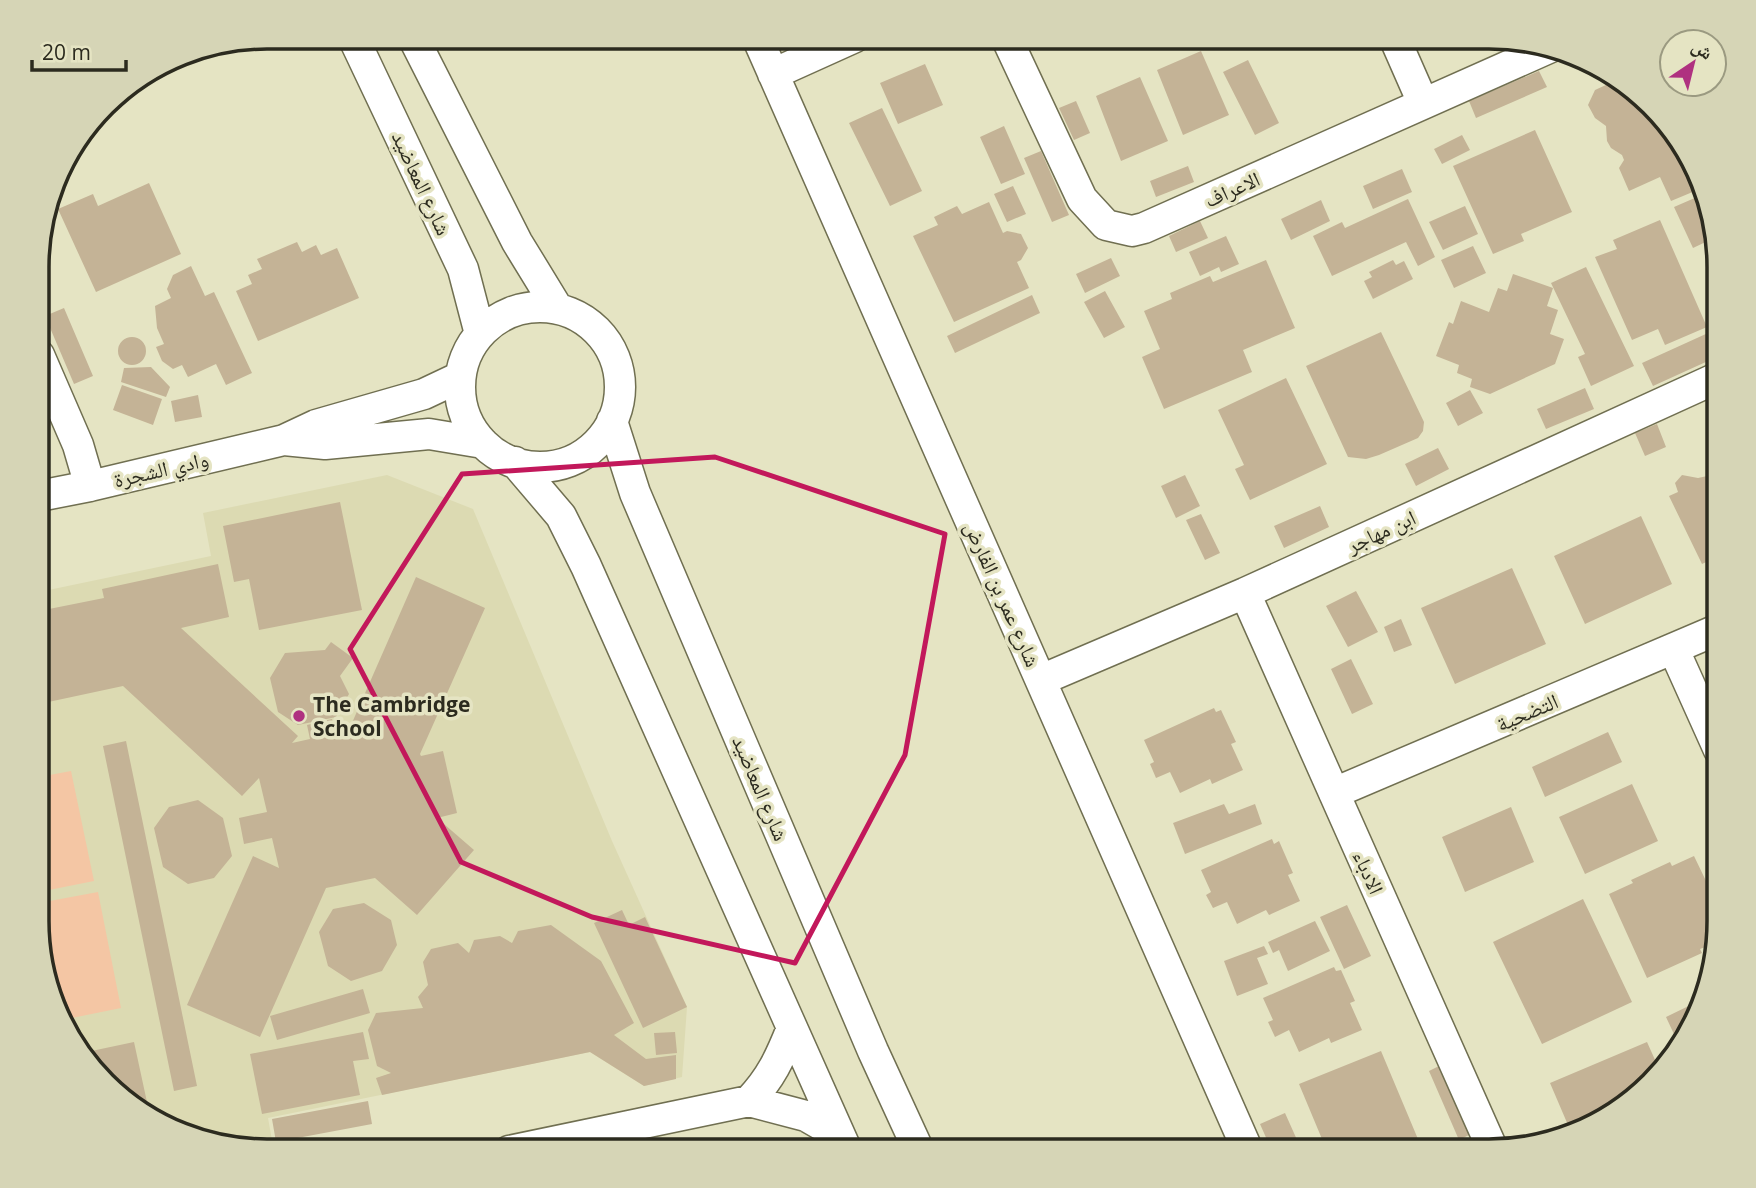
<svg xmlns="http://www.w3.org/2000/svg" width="1756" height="1188" viewBox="0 0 1756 1188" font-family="'Open Sans','Noto Naskh Arabic',sans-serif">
  <rect width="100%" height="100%" fill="#e5e4c3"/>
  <path fill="#dcdab2" d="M387 475 473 509 612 841 687 1007 682 1077 644 1086 590 1052 268 1118 274 1151H252L193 1139 127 1104 68 1036 39 951V592L211 556 203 513Z"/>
  <path fill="#f4c6a4" d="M71 771 94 881 44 891 39 866V777Z
    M98 892 121 1008 62 1020 39 951V903Z"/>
  <path fill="#c4b396" d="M1201 51 1229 115 1183 135 1157 70Z
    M1248 60 1279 123 1255 135 1223 72Z
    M925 64 943 105 898 124 880 83Z
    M1539 71 1547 87 1476 118 1469 101Z
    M1140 77 1168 141 1121 161 1096 96Z
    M1619 79 1629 84 1689 152 1691 160 1683 163 1695 191 1671 201 1660 177 1629 191 1619 168 1624 160 1622 155 1611 148 1607 141 1606 126 1595 118 1588 105 1595 90Z
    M1076 101 1090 133 1074 140 1059 108Z
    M882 108 922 191 890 206 849 123Z
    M1004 126 1025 174 1001 184 980 137Z
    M1535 130 1572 212 1521 234 1524 241 1493 254 1453 166Z
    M1462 135 1470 150 1442 164 1434 149Z
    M1041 151 1069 215 1052 222 1024 158Z
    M1188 166 1194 182 1156 197 1150 181Z
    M1402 169 1412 192 1373 209 1363 186Z
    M149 183 181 254 96 292 58 209 93 194 98 206Z
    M1013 186 1026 214 1007 222 994 194Z
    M1697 197 1714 238 1693 248 1674 207Z
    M1408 199 1435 257 1418 266 1406 242 1332 276 1313 236 1342 222 1345 228Z
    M1321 200 1330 221 1291 240 1281 219Z
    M989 202 1003 233 1007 231 1021 234 1028 248 1021 260 1017 262 1029 288 954 322 913 236 938 225 934 217 957 206 962 214Z
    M1465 206 1478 234 1443 250 1429 222Z
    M1660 220 1707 327 1665 345 1658 329 1632 340 1595 257 1617 249 1613 240Z
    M1200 221 1208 238 1176 252 1169 236Z
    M1226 236 1239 264 1221 272 1219 267 1200 276 1189 252Z
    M297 242 302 252 316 245 321 255 337 248 359 298 258 341 236 291 252 284 248 275 262 269 257 259Z
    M1473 246 1486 273 1454 288 1441 260Z
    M1111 258 1120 276 1085 293 1076 274Z
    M1266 260 1295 328 1243 350 1252 372 1164 409 1142 357 1160 349 1144 311 1172 299 1170 293 1210 276 1213 282Z
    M1393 260 1396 265 1404 261 1413 279 1373 299 1364 281 1372 277 1369 272Z
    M191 266 205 296 214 292 252 373 226 385 216 364 188 377 182 365 173 369 162 361 156 347 164 344 157 328 155 306 171 298 167 289 173 275Z
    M1586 267 1634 366 1591 386 1578 357 1585 354 1551 283Z
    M1513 274 1553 288 1547 306 1558 310 1550 334 1564 339 1555 364 1490 394 1470 387 1472 379 1457 373 1459 365 1436 356 1449 322 1453 324 1461 301 1489 312 1498 288 1507 291Z
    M1105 291 1125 327 1104 338 1084 302Z
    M1032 295 1040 313 955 353 947 336Z
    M64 308 93 376 74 384 45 316Z
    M1719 328V356L1653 386 1642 363Z
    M1381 332 1424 422 1423 431 1418 438 1379 455 1366 459 1348 457 1306 366Z
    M118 351a14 14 0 1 1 28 0a14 14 0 1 1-28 0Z
    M151 367 170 387 166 397 121 382 124 368Z
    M1286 378 1327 464 1250 500 1235 469 1244 465 1218 410Z
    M122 385 162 399 153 425 113 410Z
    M1585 388 1594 409 1546 429 1537 409Z
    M1470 390 1483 413 1458 426 1446 403Z
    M198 395 202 417 175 422 171 401Z
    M1657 424 1666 447 1645 456 1635 433Z
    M1438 448 1449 469 1416 486 1405 464Z
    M1185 475 1200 506 1176 518 1161 486Z
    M1682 475 1698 478 1712 475 1719 489V556L1702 564 1669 496 1678 492 1675 483Z
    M340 502 362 610 259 630 249 579 234 582 223 526Z
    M1320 506 1329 527 1284 548 1274 526Z
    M1201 514 1220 553 1205 560 1186 520Z
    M1641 516 1672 584 1585 624 1554 556Z
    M218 564 229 617 181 628 298 736 292 743 310 739 307 725 332 719 335 734 348 732 416 577 485 608 420 754 421 756 443 751 457 813 437 818 474 850 417 915 375 878 326 888 260 1037 187 1005 253 856 279 868 272 838 244 844 239 818 267 812 259 778 242 796 123 686 39 704V611L104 598 102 589Z
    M1512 568 1546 644 1455 684 1421 608Z
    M1356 591 1378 632 1348 647 1326 606Z
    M1401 619 1412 645 1394 652 1384 627Z
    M331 642 353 658 340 676 349 694 336 717 298 725 278 712 270 678 285 653 325 650Z
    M1351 659 1373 704 1352 714 1331 669Z
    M1214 708 1216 712 1221 710 1236 742 1231 744 1243 770 1212 784 1210 779 1180 793 1170 772 1156 778 1150 764 1154 762 1144 740Z
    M1608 732 1622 762 1545 797 1532 767Z
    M126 741 197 1086 174 1091 103 746Z
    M1632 784 1658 841 1585 874 1559 817Z
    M198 800 223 818 232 856 214 878 188 884 163 867 154 828 169 807Z
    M1224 804 1229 814 1255 804 1262 824 1185 854 1173 823Z
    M1511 807 1534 862 1465 892 1442 837Z
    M1272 839 1274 844 1279 841 1293 873 1288 875 1300 901 1269 915 1266 910 1237 924 1227 902 1213 908 1206 895 1211 892 1201 870Z
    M1694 856 1706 881 1719 880V902L1717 903 1719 908 1718 942 1700 949 1702 953 1647 978 1609 894 1633 883 1631 880 1670 862 1672 866Z
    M1583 899 1632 1002 1542 1044 1493 942Z
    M364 903 391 920 397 945 382 971 351 981 328 966 319 932 333 909Z
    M1347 905 1371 956 1344 969 1320 917Z
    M622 910 629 925 645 917 687 1007 643 1028 594 923Z
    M1315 921 1330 951 1288 971 1279 950 1273 953 1268 942Z
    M551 925 601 961 634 1023 614 1035 646 1059 676 1055V1079L644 1086 590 1052 382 1095 376 1078 391 1073 377 1066 368 1030 376 1013 423 1008 418 997 428 985 423 962 431 949 458 943 469 953 474 940 500 936 512 943 518 931Z
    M1264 946 1268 954 1257 958 1268 984 1237 996 1224 961Z
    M1334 967 1336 971 1341 970 1355 1001 1350 1003 1362 1030 1331 1043 1329 1038 1299 1052 1289 1030 1275 1037 1268 1022 1273 1020 1263 998Z
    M363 989 370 1013 277 1040 270 1016Z
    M1705 998 1684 1038 1680 1047 1666 1017Z
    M363 1032 369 1059 353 1061 360 1095 262 1114 250 1054Z
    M675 1032 677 1053 656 1055 654 1033Z
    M134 1042 150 1116 127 1104 82 1053Z
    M1647 1042 1660 1071 1591 1127 1571 1132 1550 1083Z
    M1381 1051 1423 1151H1327L1299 1084Z
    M1441 1065 1471 1134 1459 1140 1429 1071Z
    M368 1101 372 1124 276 1142 272 1119Z
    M1285 1113 1302 1151H1272L1260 1124Z"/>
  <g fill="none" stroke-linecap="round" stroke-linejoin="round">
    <g stroke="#706f51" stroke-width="33">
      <path id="minor" d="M353 37 463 269 480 334
        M413 37 517 242 558 309
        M757 37 1248 1151
        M1006 37 1082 199 1106 225 1132 231 1144 228 1551 47
        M1394 37 1423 103
        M773 74 855 37
        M460 387a80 80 0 1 1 160 0a80 80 0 1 1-160 0Z
        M39 355 78 445 90 486
        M612 421 635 493 873 1051 919 1151
        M284 440 325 444 429 434 483 443
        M515 462 561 516 586 566 847 1151
        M39 496 90 486 284 440 316 425 424 394 460 377
        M1245 593 1493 1150
        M1674 650 1719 750
        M1041 680 1245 593 1719 377
        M1334 793 1719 629
        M749 1101C771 1078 780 1058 792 1028
        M509 1151 749 1101 806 1116 839 1135"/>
    </g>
    <use href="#minor" stroke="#fff" stroke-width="30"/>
  </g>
  <path fill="none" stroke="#c2185b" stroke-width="5" stroke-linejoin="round" d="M715 457 945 534 905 755 795 963 592 917 461 862 350 649 462 474Z"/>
  <circle fill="#af3180" stroke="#e5e4c3" stroke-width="2.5" cx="299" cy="716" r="7"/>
  <g text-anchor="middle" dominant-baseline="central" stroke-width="7" stroke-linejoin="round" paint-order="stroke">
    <g font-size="21" fill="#2c2b1f" stroke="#e5e4c3">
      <text transform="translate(422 183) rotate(65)">شارع المعاضيد</text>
      <text transform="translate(1232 189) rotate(-24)">الاعراف</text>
      <text transform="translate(161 469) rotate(-13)">وادي الشجرة</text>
      <text transform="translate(1381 531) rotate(-25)">ابن مهاجر</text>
      <text transform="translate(1003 594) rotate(66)">شارع عمر بن الفارض</text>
      <text transform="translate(1527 712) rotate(-23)">التضحية</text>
      <text transform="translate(761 788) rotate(67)">شارع المعاضيد</text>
      <text transform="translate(1369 872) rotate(66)">الادباء</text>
    </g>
    <g font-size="21" font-weight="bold" fill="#2c2b1f" stroke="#e5e4c3" text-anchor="start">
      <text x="313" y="704">The Cambridge<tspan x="313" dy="24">School</tspan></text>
    </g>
  </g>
  <path d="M0 0H1756V1188H0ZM267 49H1489A218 218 0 0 1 1707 267V921A218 218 0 0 1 1489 1139H267A218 218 0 0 1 49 921V267A218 218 0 0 1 267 49Z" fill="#d6d5b6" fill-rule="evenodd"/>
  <path fill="none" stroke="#2c2b1f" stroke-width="3.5" d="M267 49H1489A218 218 0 0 1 1707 267V921A218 218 0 0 1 1489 1139H267A218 218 0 0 1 49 921V267A218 218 0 0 1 267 49Z"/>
  <g transform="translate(1693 63) rotate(35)"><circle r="33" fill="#e5e4c3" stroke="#9b9a81" stroke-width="2"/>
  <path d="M0-5L12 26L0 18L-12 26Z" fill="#af3180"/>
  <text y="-10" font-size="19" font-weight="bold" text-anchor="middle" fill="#2c2b1f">ش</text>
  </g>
  <path d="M32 60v10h94v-10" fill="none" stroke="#2c2b1f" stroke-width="3.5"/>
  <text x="42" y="60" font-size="21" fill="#2c2b1f" stroke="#e5e4c3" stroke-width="5" paint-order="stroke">20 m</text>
</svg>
